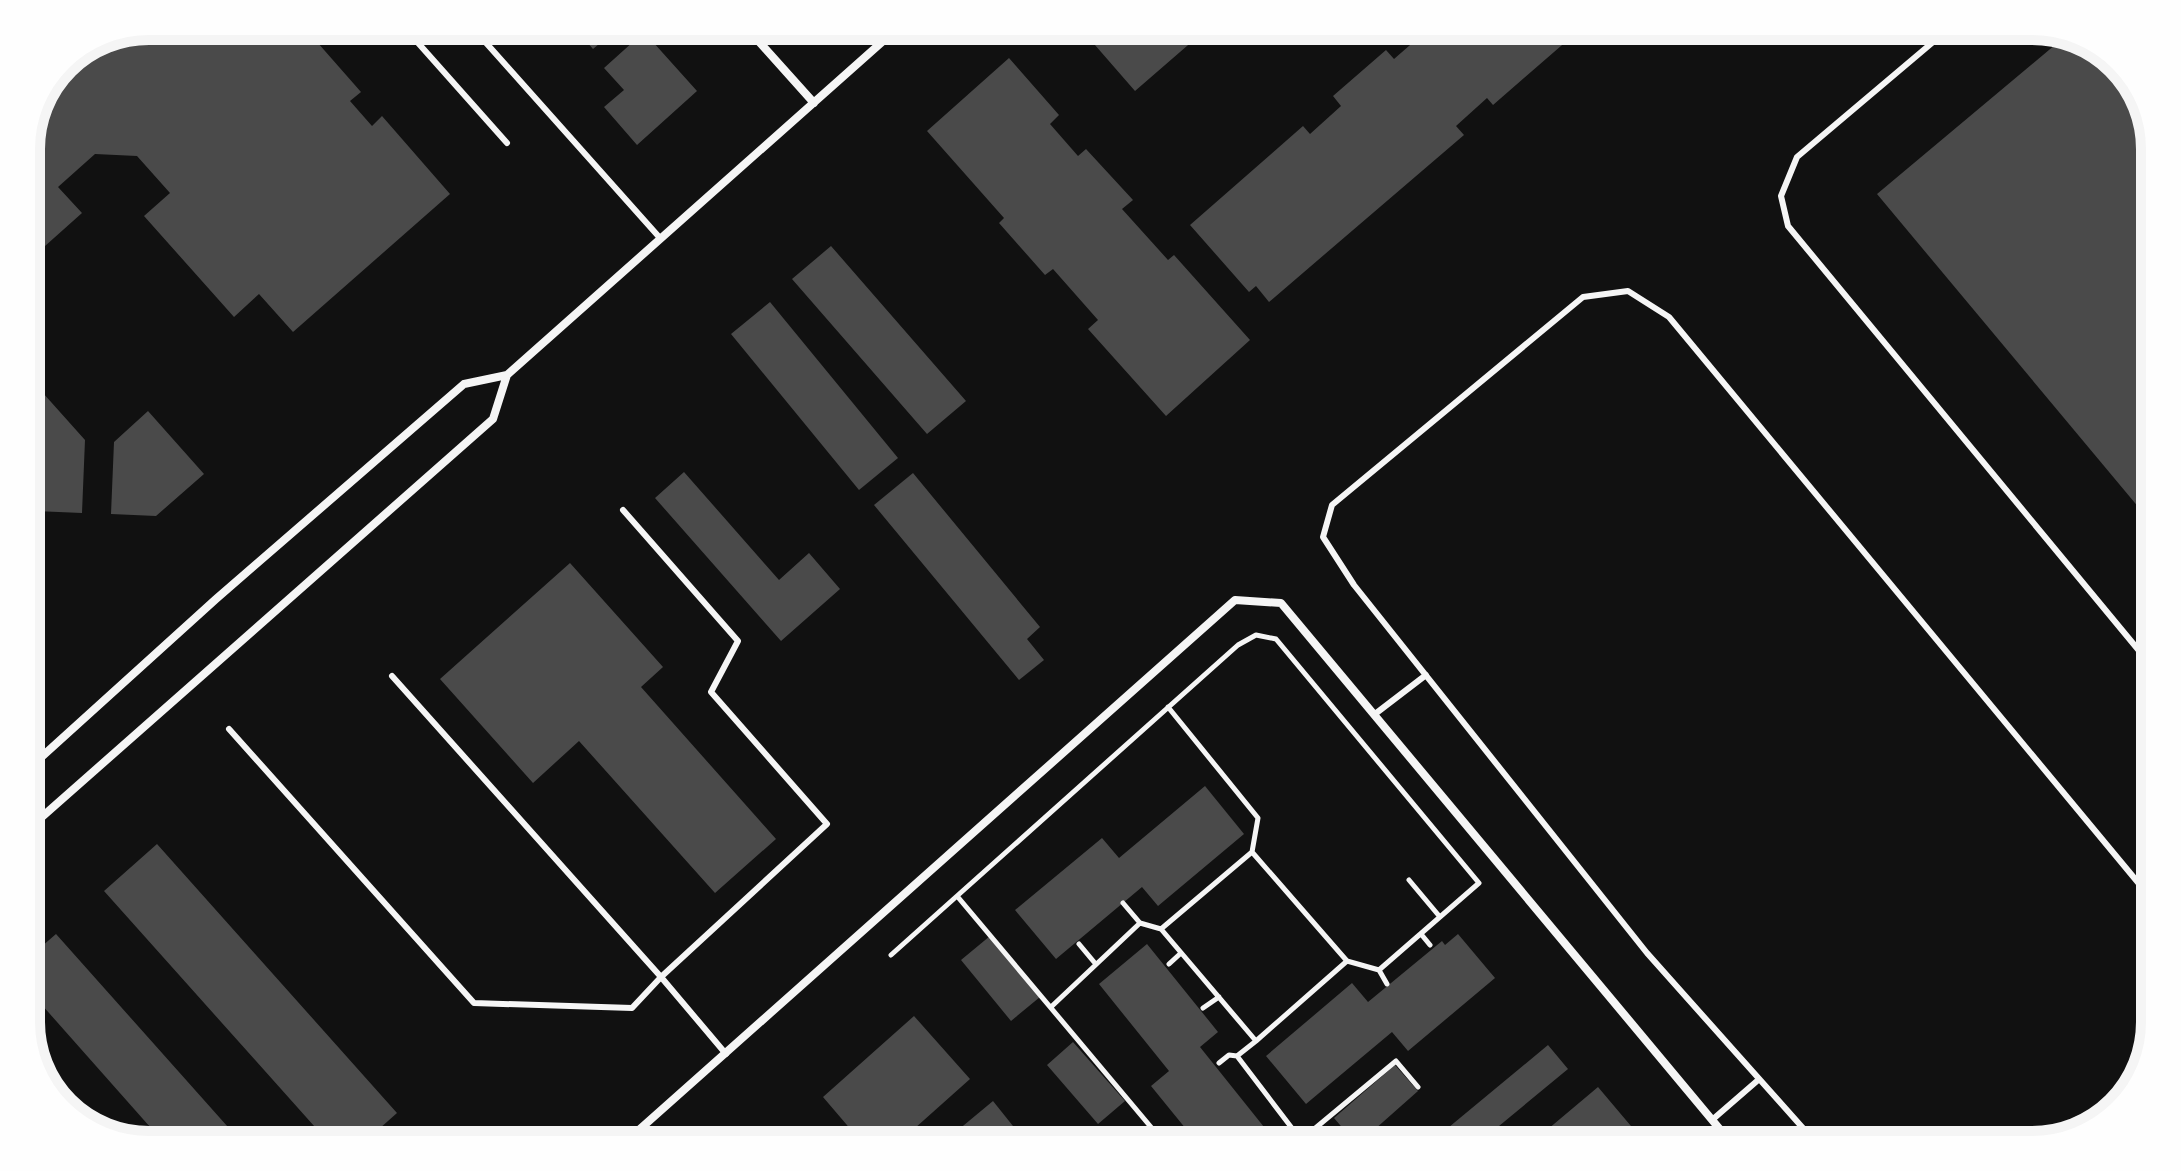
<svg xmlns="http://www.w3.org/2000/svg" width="2181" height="1171" viewBox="0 0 2181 1171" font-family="'Nunito Sans',sans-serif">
  <rect width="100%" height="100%" fill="#111"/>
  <path fill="#4a4a4a" d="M149 26H303L361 92 350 101 372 126 382 116 450 194 293 332 259 294 234 317 144 216 170 193 137 156 95 154 58 187 82 213 26 263V142L62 62Z
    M573 26H620L593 49Z
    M1100 26H1210L1135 91 1088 37Z
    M1419 26H1584L1493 105 1487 98 1456 126 1464 135 1269 302 1256 286 1249 292 1190 225 1303 126 1310 134 1341 106 1333 96 1386 50 1394 59 1425 32Z
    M644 32 697 91 637 145 604 107 624 90 604 68Z
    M2068 34 2087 39 2135 81 2155 142V527L1877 194Z
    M1009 58 1059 115 1050 124 1078 156 1086 149 1133 200 1122 209 1168 260 1174 255 1250 340 1166 416 1088 329 1098 320 1053 269 1045 275 999 223 1004 218 927 131Z
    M831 246 966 401 927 434 792 279Z
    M770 302 898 458 859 490 731 334Z
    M26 374 85 440 82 513 35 511 26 501Z
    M148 411 204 474 156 516 111 514 114 442Z
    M684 472 779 580 809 553 840 589 781 641 655 498Z
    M913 473 1040 627 1027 639 1044 660 1019 680 874 505Z
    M570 563 663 667 641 687 776 839 715 893 579 741 533 783 440 679Z
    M1205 786 1244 834 1158 906 1142 887 1056 959 1015 910 1102 838 1119 858Z
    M157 844 397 1113 361 1145H331L104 891Z
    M56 934 244 1145H166L26 987V960Z
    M1458 934 1495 978 1408 1051 1392 1032 1306 1104 1266 1056 1352 983 1368 1002 1442 941 1445 945Z
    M990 936 1040 997 1011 1021 961 960Z
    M1147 944 1218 1032 1200 1047 1272 1137 1262 1145H1199L1151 1086 1169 1071 1099 984Z
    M914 1016 970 1079 896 1145H864L823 1097Z
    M1073 1042 1125 1101 1098 1124 1047 1065Z
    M1548 1045 1568 1069 1476 1145H1444L1437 1137Z
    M1395 1065 1418 1091 1357 1145 1334 1118Z
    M1598 1087 1647 1145H1529Z
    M993 1101 1013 1126 990 1145H940Z
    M788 1131 799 1145H771Z
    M1151 1134 1159 1145H1137Z"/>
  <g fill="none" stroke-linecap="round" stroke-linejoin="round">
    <path stroke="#f5f5f5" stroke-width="5" d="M1409 880 1440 917
      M957 896 1238 645 1256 635 1276 639 1479 883 1379 970 1347 961 1252 852 1258 818 1168 707
      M1123 903 1140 923
      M1161 929 1256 1041 1347 961
      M1421 934 1430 945
      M1079 944 1094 962
      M891 955 957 896 1166 1145
      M1169 964 1181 953
      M1379 970 1387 984
      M1051 1007 1140 923 1161 929 1252 852
      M1203 1008 1219 997
      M1237 1056 1301 1140 1396 1061 1418 1087
      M1219 1063 1229 1055 1237 1056 1256 1041"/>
    <path stroke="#f5f5f5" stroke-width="6" d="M403 26 507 143
      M471 26 660 238
      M1952 26 1797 157 1781 196 1788 226 2155 670
      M623 510 738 641 711 692 827 824 661 977 726 1054
      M1375 714 1426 675
      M229 729 474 1003 632 1008 661 977 392 676
      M1712 1120 1757 1081
      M1818 1145 1647 953 1354 585 1323 537 1332 505 1583 297 1628 291 1669 317 2155 903"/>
    <path stroke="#f5f5f5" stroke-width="8" d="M745 26 814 103
      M26 771 216 599 464 384 507 375 900 26
      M26 831 493 419 507 375
      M622 1145 1235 600 1281 603 1733 1145"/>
  </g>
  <path d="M0 0H2181V1171H0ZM149 40H2032A109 109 0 0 1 2141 149V1022A109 109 0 0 1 2032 1131H149A109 109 0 0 1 40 1022V149A109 109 0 0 1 149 40Z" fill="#fefefe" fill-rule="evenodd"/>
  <path fill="none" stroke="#f5f5f5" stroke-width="10" d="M149 40H2032A109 109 0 0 1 2141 149V1022A109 109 0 0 1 2032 1131H149A109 109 0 0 1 40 1022V149A109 109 0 0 1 149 40Z"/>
</svg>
